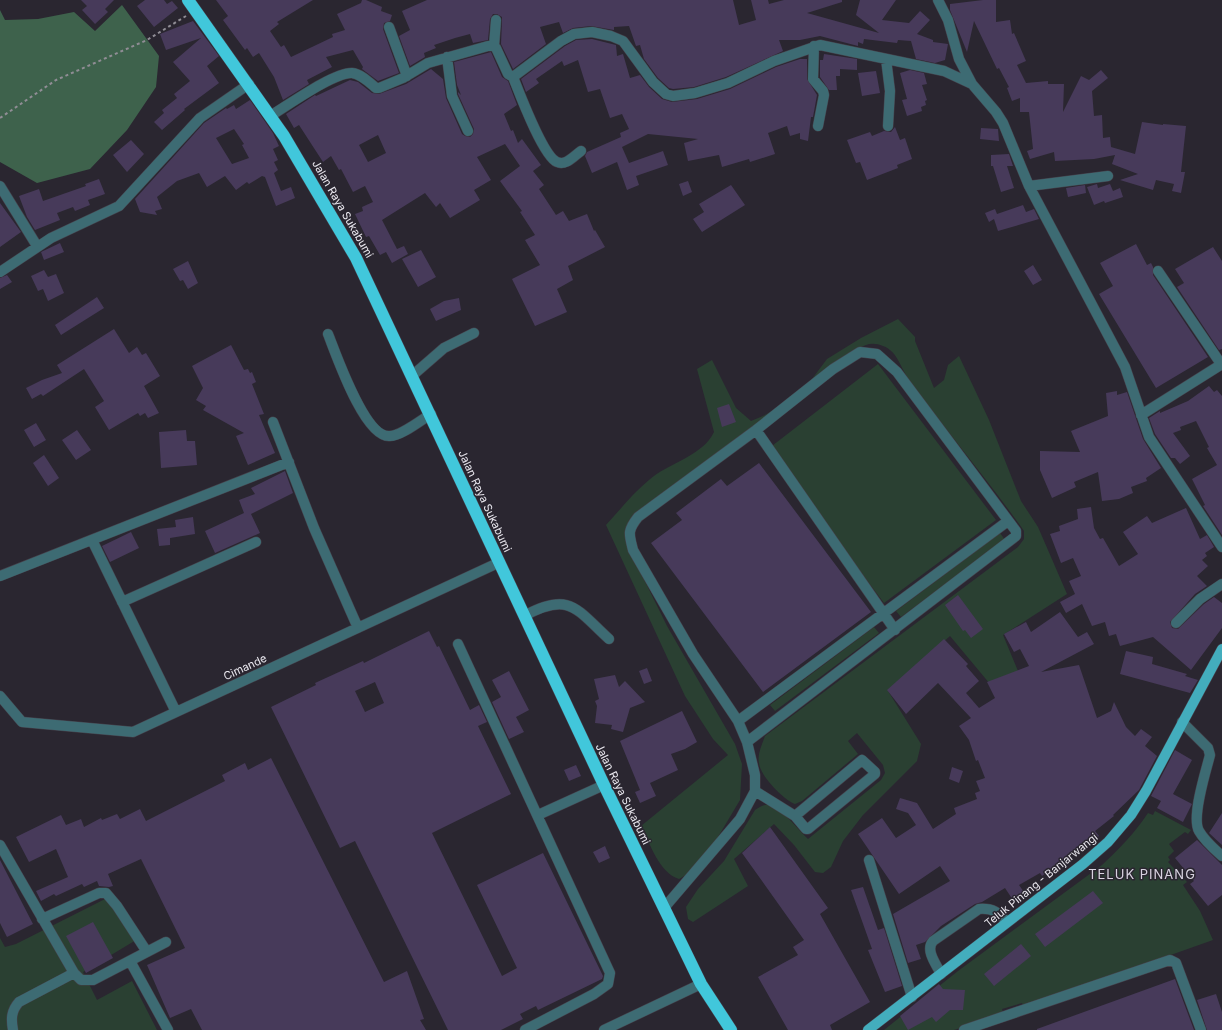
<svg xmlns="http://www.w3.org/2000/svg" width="1222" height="1030" viewBox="0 0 1222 1030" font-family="Inter,sans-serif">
  <rect width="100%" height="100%" fill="#2a2630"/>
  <path fill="#2a4032" d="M898 319 915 337V341L934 388 944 380 948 365 959 356 989 420 1021 501 1038 527 1067 594 1003 635 1018 671 990 684 950 636 888 691 921 744 917 761 863 815 843 841 831 867 823 873 815 872 794 845 774 824 734 859 748 886 693 922 688 919 686 907 698 889 724 861 755 810C760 807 764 804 770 805 781 807 799 831 808 839L881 780 885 773 883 765 857 733 848 741 858 754 802 801 795 804C784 800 760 776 759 763 757 754 762 745 765 736L1018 547 1024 539V531C988 480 947 432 910 381 901 370 898 351 883 346 867 339 856 350 846 359L657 505 636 515 628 529 630 551 667 626 735 744 742 764 740 800 715 842 695 870 679 879C659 873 650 843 641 826L728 755 713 739 685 696 606 525C620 510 633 493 649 480 668 463 703 456 714 432L697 369 712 360 736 408 751 421 763 416 787 402 806 387 827 359 861 338Z
    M878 364 996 520 884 603 768 449Z
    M1000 533 1005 540 901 617 896 611Z
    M874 627 879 633 775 711 770 705Z
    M1155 811 1191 830 1188 834 1185 832 1169 844 1174 851 1168 857 1170 860 1168 862 1187 882 1183 885 1200 911 1213 940 1024 1007 1022 1003 1002 1009 1004 1015 954 1030H884L958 971 1102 865C1119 849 1135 833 1148 813L1153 815Z
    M109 897 136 940 83 972 97 1000 132 981 157 1030H0V938L5 947 16 944Z"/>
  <path fill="#3e624c" d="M122 5 159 56 156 87 127 130 90 169 37 183 0 162V10L5 20 38 19 74 12 95 31Z"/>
  <path fill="#473a5a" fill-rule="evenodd" d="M81 0H114L105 9 108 12 95 24 82 10 87 6Z
    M145 0H164L167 4 172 1 178 8 154 27 137 6Z
    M216 0H313L277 22 279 24 270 31 281 47 284 45 291 57 333 37 332 34 345 30 337 14 361 3 362 0H366L382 7 381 11 392 15 390 21 384 23 383 29 399 73 378 81 362 69 363 67 353 50 326 57 332 67 307 80 309 84 283 100 274 77 259 53 253 57 247 48 245 50 223 20 228 16Z
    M427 0H733L739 25 756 20 751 0H768L769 4 784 0H842V2L807 13 879 33 856 15 860 0H896L882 20 909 23 920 11 930 20 917 34 933 40V42L948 44 945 60 935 63 916 59 911 41 898 40 897 43 864 39 863 44 858 42V46L820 36 800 40H779L783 51 726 77 694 87 673 89 669 88 658 78 644 59 640 45 636 46 629 26 614 27V30L591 26 573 28 563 33 559 22 540 27 546 44 513 69 501 44 502 20V17L497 14H493L490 19 488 40 473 43 470 34 455 38 434 45 436 48 424 53 425 57 410 66 399 36 410 30 402 11Z
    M983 0H996V22L1010 20 1012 34 1014 33 1026 61 1017 65 1026 83 1048 81V84H1064L1063 112 1081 76 1089 80 1101 70 1108 78 1092 91 1094 116 1102 115 1103 138 1110 137 1111 147 1135 154 1142 122 1163 125V124L1186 126 1181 172H1185L1181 193 1172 191 1174 184 1156 180 1153 190 1120 180 1138 174 1112 164 1115 155 1094 159 1055 161 1054 152 1030 159 1027 151 1033 149 1029 112H1020V98L1012 101 1007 88 1009 87 999 68 997 69 974 21 967 52 950 10V4Z
    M193 21 219 56 207 66 219 83 184 109 185 110 162 130 154 122 164 113 162 110 177 98 174 94 190 81 173 62 201 38 166 50 160 34Z
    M592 39 616 45 617 56 623 54 630 78 640 75 649 87 662 99 672 102 697 99 730 89 776 67 800 59H807V79L817 95 813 117H811L808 141 800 139V133L790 136 787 126 768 133 775 154 750 162 749 159 722 167 719 155 688 161 684 143 698 139 648 134 622 147 629 163 663 151 668 165 636 176 639 185 627 190 617 162 592 173 585 156 587 152 621 137 620 133 629 129 622 114 610 118 600 89 588 92 578 60 564 66 562 61 536 79 539 83 526 92 521 79 565 46 576 40Z
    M491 52 502 77 508 81 517 105 504 114 511 131 513 130 518 143 522 139 541 165 533 171 544 185 539 189 556 215 563 211 569 221 587 214 594 231 595 230 605 247 568 266 573 280 557 289 567 312 535 326 512 279 540 265 525 240 535 235 520 212 522 211 500 181 520 166 505 144 477 157 491 180 474 190 480 200 450 218 440 203 436 207 425 193 382 220 397 249 404 246 408 254 392 263 386 252 380 255 369 236 366 237 355 214 363 211 362 207 373 202 365 186 353 192 341 169 339 170 331 156 323 162 299 125 294 128 286 114 315 95 316 96 350 80 358 82 372 93 379 94 406 84 431 69 443 79 446 98 462 134 465 136 470 137 473 134 474 129 458 94V92L461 95 457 85 454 62ZM378 135 386 153 368 162 359 145Z
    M824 54 857 59V70L840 69V76H836L837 90H829L820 77V60H823Z
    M910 70 924 73 927 84 922 85 927 100 925 101 926 105 921 107 922 111 907 116 902 100 907 99 900 73Z
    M876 71 880 93 862 96 858 73Z
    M250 100 273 133 279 146 273 149 278 160 274 162 278 170 274 173 281 191 291 187 295 198 276 206 265 177 262 176 249 184 247 182 236 190 225 176 207 187 199 173 177 181 157 197 162 209 155 211 157 215 140 212 135 199 204 123 226 108 227 109 234 105 236 109ZM234 129 244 144 242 145 249 158 232 164 216 138Z
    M895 127 900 140 905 138 912 159 897 165 898 168 867 180 860 162 856 163 847 140 870 132 872 136 884 131 891 132Z
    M981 128 998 129 999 141 980 139Z
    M131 140 144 154 127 172 113 155Z
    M1009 154 1013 166H1007L1014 188 1001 192 993 166H991V155Z
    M99 179 105 194 88 200 90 205 75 211 73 207 57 213 60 220 35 230 27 217 19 196 39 189 43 201 86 186 85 184Z
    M688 181 692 192 683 196 679 184Z
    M1097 184 1098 188 1110 184 1113 191 1120 188 1123 197 1105 203 1104 201 1094 205 1087 187Z
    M731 185 745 205 702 232 693 219 704 212 699 204Z
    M1085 185 1086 193 1068 197 1066 188Z
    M0 203 21 232 0 247Z
    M1023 205 1026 212 1034 209 1039 219 998 231 994 219 989 222 985 213 995 209 997 214Z
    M60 243 64 252 44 260 41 252Z
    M1136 244 1147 265 1151 263 1153 267V275L1208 357 1156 388 1099 294 1113 286 1100 263Z
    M1213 247 1222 261V349L1219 350 1177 287 1184 283 1175 269Z
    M421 250 436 277 418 287 402 259Z
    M188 261 198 283 188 289 183 280 180 281 173 269Z
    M1033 265 1042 280 1033 285 1024 271Z
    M44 270 48 277 56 274 64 293 48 301 43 289 38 291 31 276Z
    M7 275 12 282 0 289V278Z
    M97 297 104 308 61 335 55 325Z
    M459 298 461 310 436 321 430 309 444 301Z
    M114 329 129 353 137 347 142 355 146 353 160 376 144 386 159 413 148 418 145 413 140 416 138 413 109 430 95 407 104 401 84 369 43 396 41 394 32 399 26 388 42 380 62 373 57 365Z
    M231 345 244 370 248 369 250 373 252 372 256 382 252 384 264 414 259 415 275 453 248 465 236 436 244 433 203 410 206 406 196 400 203 388 192 366Z
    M1209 386 1214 392 1217 390 1222 396V535L1203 506 1205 505 1192 479 1217 465 1207 448 1209 447 1196 421 1180 427 1181 430 1173 433 1190 456 1180 464 1175 458H1171L1155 434 1149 418 1160 411V413L1188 401Z
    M1117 391V395L1127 392 1143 439 1161 468 1146 478 1147 481 1131 487 1133 493 1119 499 1102 501 1098 472 1074 482 1076 487 1052 498 1040 470V451L1080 452 1071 431 1108 416 1106 393Z
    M729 404 736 422 722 427 717 408Z
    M36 423 46 440 34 447 24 430Z
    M77 430 91 450 76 460 62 440Z
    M186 430 187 441H195L197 465 161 468 159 432Z
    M44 455 59 478 48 486 33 463Z
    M759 463 871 612 763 692 651 543 682 520 676 513 721 479 727 486Z
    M285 471 293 493 251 514 260 533 215 553 205 531 244 513 239 500 255 494 251 488Z
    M1091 507 1094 528 1100 539 1103 538 1119 566 1138 554 1123 532 1147 516 1152 523 1186 508 1200 539 1207 535 1214 547 1205 553 1207 556 1202 560 1208 566 1197 576 1207 586 1195 594 1170 622 1172 628 1178 629 1204 604 1214 597 1222 603V628L1191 670 1153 637 1120 646 1116 634 1109 636 1105 622 1092 626 1082 604 1066 613 1060 602 1075 594 1069 581 1081 576 1073 558 1061 563 1050 534 1060 531 1059 526 1078 519 1077 509Z
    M193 517 195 534 170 538V545L159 546 157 529 176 527 175 520Z
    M131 532 139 548 110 562 102 546Z
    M958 595 983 629 971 638 965 630 963 631 945 605Z
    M1060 612 1078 637 1087 632 1094 644 1041 672 1079 665 1097 718 1111 711 1114 702 1126 727 1135 736 1141 729 1152 737 1145 746 1157 756 1139 790 1113 815 1114 816 1095 831 1099 836 1086 847 1083 844 1042 876 1040 873 1019 885 1026 895 1015 903 1005 888 982 902 975 904 941 926 925 942 916 945 921 959 908 963 893 914 950 881 940 866 899 894 858 834 882 818 896 838 916 825 908 813 896 809 900 798 917 803 933 829 956 814 954 808 977 799 975 793 980 791 976 781 985 778 978 760 976 761 969 740 959 726 971 718 938 683 906 714 887 690 944 639 968 664 966 666 979 681 966 693 979 708 995 698 987 682 1029 666 1020 649 1014 652 1004 634 1026 622 1031 632Z
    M429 631 437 647 439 646 470 710 479 705 487 722 478 726 511 794 432 833 502 976 517 968 477 885 543 853 603 976 602 979 538 1010 536 1006 520 1014 523 1019 501 1030H448L355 841 340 848 271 707 316 685 315 683 363 661 364 663ZM375 682 384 703 365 712 355 691Z
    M1126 651 1153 657 1152 664 1187 674 1185 676 1198 680 1190 693 1120 674Z
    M647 668 652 681 644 684 639 671Z
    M509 671 529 710 516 717 524 732 509 739 492 702 501 697 492 680Z
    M615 675 619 687 625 681 645 702 630 708 623 732 611 729 612 725 595 723 597 706 595 701 599 699 594 679Z
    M682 711 697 742 685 749 671 754 678 770 650 783 656 796 640 803 635 792 640 790 620 741Z
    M1175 750 1192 760 1173 794 1192 804 1183 822 1157 808 1161 801 1151 796Z
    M271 758 384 982 407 971 424 1019 420 1020 426 1030H202L191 1009 170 1018 147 965 185 948 141 859 108 874 113 886 109 887 99 886 97 881 84 887 82 884 56 896 54 894 41 901 36 891 68 877 56 849 29 862 16 837 61 815 66 825 81 819 84 827 101 818 102 820 117 814 120 819 140 809 146 821 225 781 222 775 245 763 248 770Z
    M576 765 581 776 569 781 564 770Z
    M952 767 963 771 959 783 949 779Z
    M1222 813V845L1209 833Z
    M770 827 828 908 820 914 870 1002 830 1025 832 1030H788L758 977 798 955 793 947 804 940 742 853Z
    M1197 840 1222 865V895L1208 906 1190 884 1194 881 1175 858Z
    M605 846 610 858 599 863 593 852Z
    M0 860 33 924 7 937 0 923Z
    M863 887 878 930 884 928 902 986 885 992 868 950 872 949 851 890Z
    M1093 891 1103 903 1045 947 1035 934Z
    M93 922 113 958 86 973 66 936Z
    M1021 944 1031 956 994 986 984 974Z
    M1175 979 1194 1030H1037V1029Z
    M939 984 943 989 965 990 963 1010H950L936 1022 932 1017 908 1030 900 1016Z
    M1216 994 1222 1012V1030H1207L1197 1000Z"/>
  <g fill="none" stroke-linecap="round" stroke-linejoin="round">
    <g stroke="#45414b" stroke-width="11">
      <path id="minor" d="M938 0 948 20 959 59 972 84
        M389 27 407 76
        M494 46 496 20
        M814 46 813 79 823 91 824 95 818 126
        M447 57 452 96 468 131
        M886 59 890 91 888 126
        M513 77C519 92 543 156 557 162 566 166 574 156 581 151
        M270 116C287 106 334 72 352 73 361 74 369 82 376 88H379L403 78 428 63 488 46H494L496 48 508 74 513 77 561 41 574 34 592 32 611 36 623 41 653 82 666 94 673 96 695 93 728 83 774 61 820 45 944 71 972 84 996 112 1003 123 1029 186 1125 367 1149 437 1222 547
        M0 186 37 246
        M1029 186 1108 176
        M1158 271 1221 364
        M0 272 51 238 119 206 200 118 249 84
        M328 334C336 354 365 439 390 436 401 436 421 420 431 414
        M413 375 444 348 474 333
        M1141 415 1222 364
        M273 422 314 528 358 628
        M756 430 895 630
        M92 540 176 712
        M0 576 289 462
        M122 602 256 542
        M524 616C570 591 576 609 609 639
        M1176 623 1200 599 1222 584
        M458 644 610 973 608 984 594 994 525 1030
        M0 696 22 722 133 732 500 562
        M738 721 1008 521
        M1182 722 1208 748 1210 755C1206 771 1191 817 1199 831 1204 840 1214 849 1222 856
        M755 791 795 816 806 829H808L875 774V772L862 760 795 816
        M538 815 604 785
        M0 845 74 973 81 980H93L166 942
        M869 860 912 997
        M664 908 740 819 755 791V775L747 742 738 721 693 654 633 550C629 534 627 531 638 517L756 430 833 369 860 352 877 354 897 372 1016 531V536L747 742
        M42 919 99 893H106L117 906 147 952
        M130 961 168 1030
        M941 974C936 964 925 950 933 941L979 909C993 908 998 912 1007 922
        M13 1030C11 1019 11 1011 19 1002L74 973
        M604 1030 701 984
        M964 1030 1170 960 1176 963 1201 1030"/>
    </g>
    <g stroke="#45414b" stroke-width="11">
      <path id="major" d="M868 1030 1083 864 1108 842 1131 815 1146 791 1222 649"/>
    </g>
    <g stroke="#45414b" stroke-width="13">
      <path id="highway" d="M188 0 284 136 356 258 604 785 664 908 701 984 731 1030"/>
    </g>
    <path stroke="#908d95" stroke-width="2" stroke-dasharray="3 3" stroke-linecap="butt" d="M0 118 56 80 147 40 186 16"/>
    <use href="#minor" stroke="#3d6b73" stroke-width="10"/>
    <use href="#major" stroke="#43adbd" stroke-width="10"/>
    <use href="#highway" stroke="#41c7db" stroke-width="12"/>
  </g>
  <g text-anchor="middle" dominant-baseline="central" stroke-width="3" stroke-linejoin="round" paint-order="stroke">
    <g font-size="11" fill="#eae8ef" stroke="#2a2630">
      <text transform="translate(343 209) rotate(60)">Jalan Raya Sukabumi</text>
      <text transform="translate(485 501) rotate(65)">Jalan Raya Sukabumi</text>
      <text transform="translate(245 667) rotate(-25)">Cimande</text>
      <text transform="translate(623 794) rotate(64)">Jalan Raya Sukabumi</text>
      <text transform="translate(1041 880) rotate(-39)">Teluk Pinang - Banjarwangi</text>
    </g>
    <g font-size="13" letter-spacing="1" fill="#d8d3e0" stroke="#2a2630">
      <text x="1142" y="874">TELUK PINANG</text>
    </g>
  </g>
</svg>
